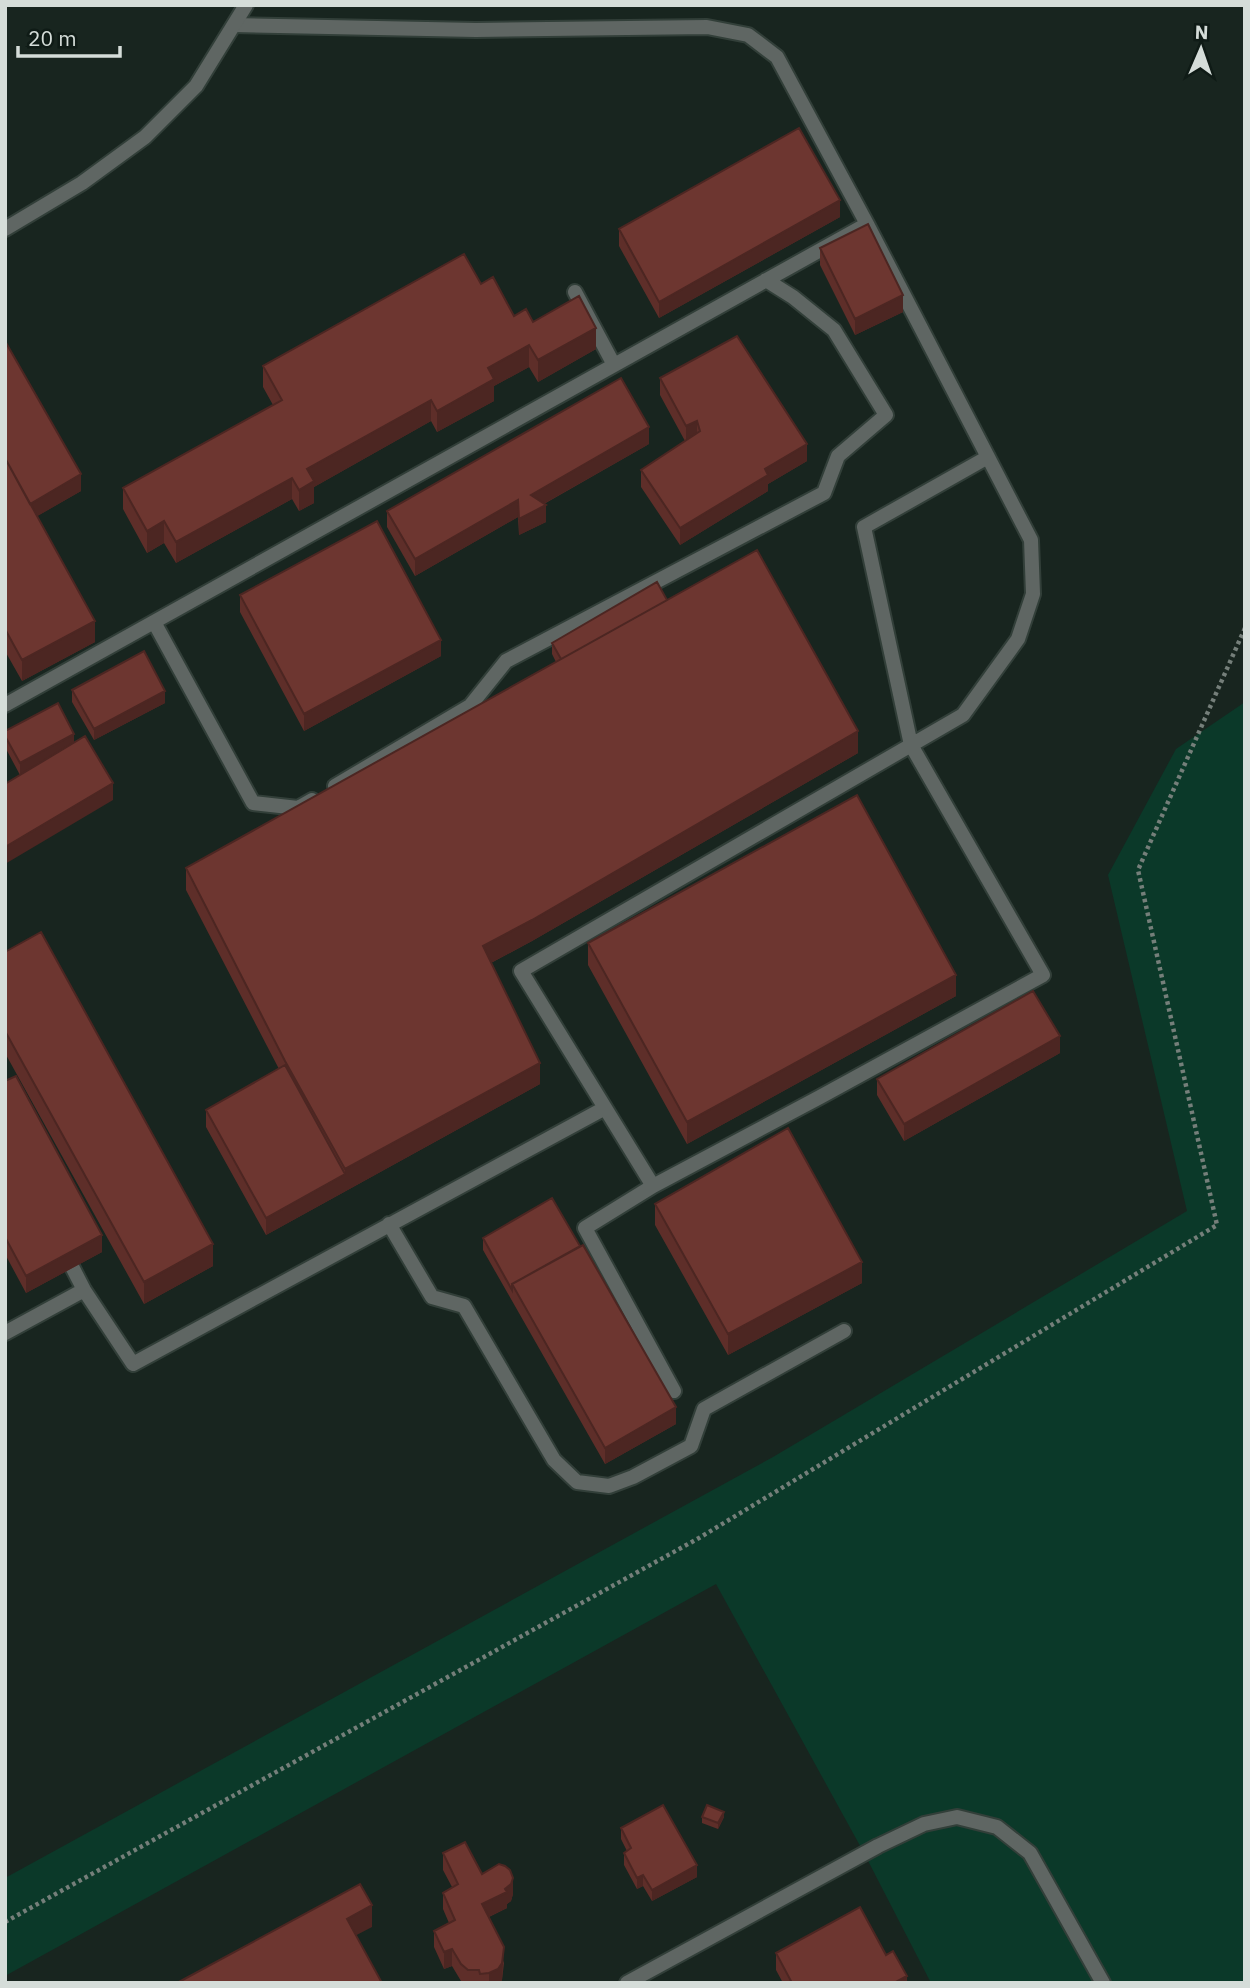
<svg xmlns="http://www.w3.org/2000/svg" width="1250" height="1988" viewBox="0 0 1250 1988" font-family="'IBM Plex Sans',sans-serif">
  <rect width="100%" height="100%" fill="#18251f"/>
  <path fill="#0b3929" d="M1245 702V1983H931L864 1853 716 1584 5 1976V1878L773 1457 1187 1211 1108 875 1176 749Z"/>
  <g fill="none" stroke-linecap="round" stroke-linejoin="round">
    <g stroke="#323f39" stroke-width="18">
      <path id="lane" d="M234 25 476 30 707 27 748 35 777 57 867 224 1031 540 1033 594 1018 639 963 715 521 971 653 1186
        M575 292 614 365
        M154 622 253 803 298 808 312 800
        M5 705 867 224
        M335 786 470 706 506 661 824 493 838 456 886 415 834 330 793 297 766 280
        M389 1224 432 1297 464 1306 554 1460 577 1482 609 1486 633 1477 691 1446 704 1409 844 1331
        M65 1253 84 1290 133 1364 605 1108
        M5 1333 84 1290
        M674 1391 585 1228 653 1186 820 1097 1043 975 911 745 864 527 988 457
        M627 1983 878 1846 924 1824 957 1817 997 1827 1030 1853 1103 1983"/>
    </g>
    <g stroke="#323f39" stroke-width="18">
      <path id="street" d="M5 229 82 183 145 137 196 86 246 5"/>
    </g>
    <path stroke="#757f7a" stroke-width="4.5" stroke-dasharray="3.5 3.5" stroke-linecap="butt" d="M5 1922 699 1538 1217 1225 1138 870 1245 628"/>
    <use href="#lane" stroke="#5f6663" stroke-width="14"/>
    <use href="#street" stroke="#5f6663" stroke-width="14"/>
  </g>
  <path fill="#5e2e29" d="M840 217 659 318 619 246V229Z
    M820 248 903 312 855 335 820 265Z
    M481 284 514 316 533 322 596 349 538 382 529 367 494 386V401L437 432 431 421 314 487V503L299 511 292 499 176 563 164 543 147 553 123 509V488L273 405 263 387V366Z
    M5 341 81 491 37 516 95 642 22 681 5 651Z
    M660 378 807 461 768 484V491L680 545 641 487V470L685 441 660 395Z
    M649 444 544 504 546 522 519 535 518 517 415 576 387 527V511Z
    M240 595 441 656 304 731 240 612Z
    M667 600 858 753 532 941 491 963 540 1084 266 1235 206 1127V1110L279 1069 186 890V868L556 662 552 654V643Z
    M72 690 165 703 94 740 72 702Z
    M5 731 74 743 113 800 20 775 5 747Z
    M588 943 956 996 687 1144 588 965Z
    M5 952 213 1266 144 1304 5 1053Z
    M1060 1053 904 1141 877 1095V1079Z
    M5 1081 102 1252 26 1293 5 1254Z
    M655 1204 862 1283 728 1355 655 1225Z
    M483 1238 676 1424 605 1464 483 1250Z
    M702 1817H724L718 1829 702 1823Z
    M621 1828 697 1877 652 1901 643 1886 637 1889 624 1865V1853L627 1851 621 1839Z
    M443 1853 482 1874 513 1894 511 1901 507 1904V1908L489 1917 504 1963 502 1980 500 1983H463L461 1981 452 1966 444 1969 434 1947V1931L449 1923 443 1909V1893L452 1887 443 1870Z
    M776 1953 886 1955 907 1983H783L776 1970Z"/>
  <path fill="#4c2622" d="M840 200V217L659 318V302Z
    M903 295V312L855 335V319Z
    M596 328V349L538 382V360Z
    M529 345V367L494 386V401L437 432V411L488 368Z
    M431 400V421L314 487V503L299 511V490L307 469Z
    M697 421V438L686 443V426Z
    M649 427V444L531 511V495Z
    M807 444V461L768 484V491L680 545V528L765 469Z
    M81 474V491L29 521V504Z
    M292 478V499L176 563V542Z
    M518 500V517L415 576V559Z
    M546 505V522L519 535V519Z
    M164 521V543L147 553V531Z
    M95 621V642L22 681V660Z
    M441 640V656L304 731V714Z
    M165 691V703L94 740V729Z
    M858 731V753L532 941 483 967V946Z
    M74 734V746L20 775V763Z
    M113 783V800L5 864V847Z
    M956 975V996L687 1144V1122Z
    M1060 1036V1053L904 1141V1124Z
    M540 1063V1084L266 1235V1218L345 1174V1169Z
    M102 1235V1252L26 1293V1276Z
    M213 1244V1266L144 1304V1282Z
    M862 1262V1283L728 1355V1334Z
    M676 1407V1424L605 1464V1448Z
    M724 1812V1817L718 1829V1823Z
    M697 1865V1877L652 1901V1890Z
    M643 1875V1886L637 1889V1878Z
    M513 1878V1894L511 1901 507 1904V1908L482 1920V1904L505 1889Z
    M372 1905V1927L347 1940V1919Z
    M504 1947 502 1980 500 1983H489V1973Z
    M452 1949V1966L444 1969V1952Z
    M907 1976V1983H894Z"/>
  <path fill="#6d3630" stroke="#4c2622" stroke-width="2" d="M799 128 840 200 659 302 619 229Z
    M868 224 903 295 855 319 820 248Z
    M464 254 481 284 493 277 514 316 526 309 533 322 579 296 596 328 538 360 529 345 488 368 494 379 437 411 431 400 307 469 314 481 299 490 292 478 176 542 164 521 147 531 123 488 282 400 263 366Z
    M737 336 807 444 765 469 768 475 680 528 641 470 700 431 697 421 686 426 660 378Z
    M5 341 81 474 30 504 5 458Z
    M621 378 649 427 531 495 546 505 519 519 518 500 415 559 387 511Z
    M5 458 95 621 22 660 5 629Z
    M377 521 441 640 304 714 240 595Z
    M757 550 858 731 532 920 483 946 540 1063 345 1169 285 1061 186 868Z
    M657 582 667 600 561 659 552 643Z
    M144 651 165 691 94 729 72 690Z
    M58 703 74 734 20 763 5 736V731Z
    M85 736 113 783 5 847V784Z
    M857 795 956 975 687 1122 588 943Z
    M41 932 213 1244 144 1282 5 1031V952Z
    M1033 991 1060 1036 904 1124 877 1079Z
    M285 1065 345 1174 266 1218 206 1110Z
    M16 1076 102 1235 26 1276 5 1237V1081Z
    M788 1128 862 1262 728 1334 655 1204Z
    M552 1198 580 1246 512 1284V1290L483 1238Z
    M583 1245 676 1407 605 1448 512 1284Z
    M663 1805 697 1865 652 1890 643 1875 637 1878 624 1853 631 1848 621 1828Z
    M707 1805 724 1812 718 1823 702 1817Z
    M465 1842 482 1874 499 1864 505 1866 510 1870 513 1878 511 1884 505 1889 507 1892 482 1904 504 1947 502 1963 498 1969 489 1973 480 1974 479 1970H468L461 1964 452 1949 444 1952 434 1931 455 1920 443 1893 458 1884 443 1853Z
    M360 1884 372 1905 347 1919 382 1983H177Z
    M860 1907 886 1955 893 1951 907 1976 894 1983H792L776 1953Z"/>
  <rect width="1250" height="1988" fill="none" stroke="#d5ddd9" stroke-width="14"/>
  <g transform="translate(1201 49) rotate(2)" stroke="#0f1b16" stroke-width="5" paint-order="stroke">
  <path d="M0-5L12 26L0 18L-12 26Z" fill="#d5ddd9"/>
  <text y="-10" font-size="19" font-weight="bold" text-anchor="middle" fill="#d5ddd9">N</text>
  </g>
  <path d="M18 46v10h102v-10" fill="none" stroke="#d5ddd9" stroke-width="3.5"/>
  <text x="28" y="46" font-size="21" fill="#d5ddd9" stroke="#0f1b16" stroke-width="5" paint-order="stroke">20 m</text>
</svg>
